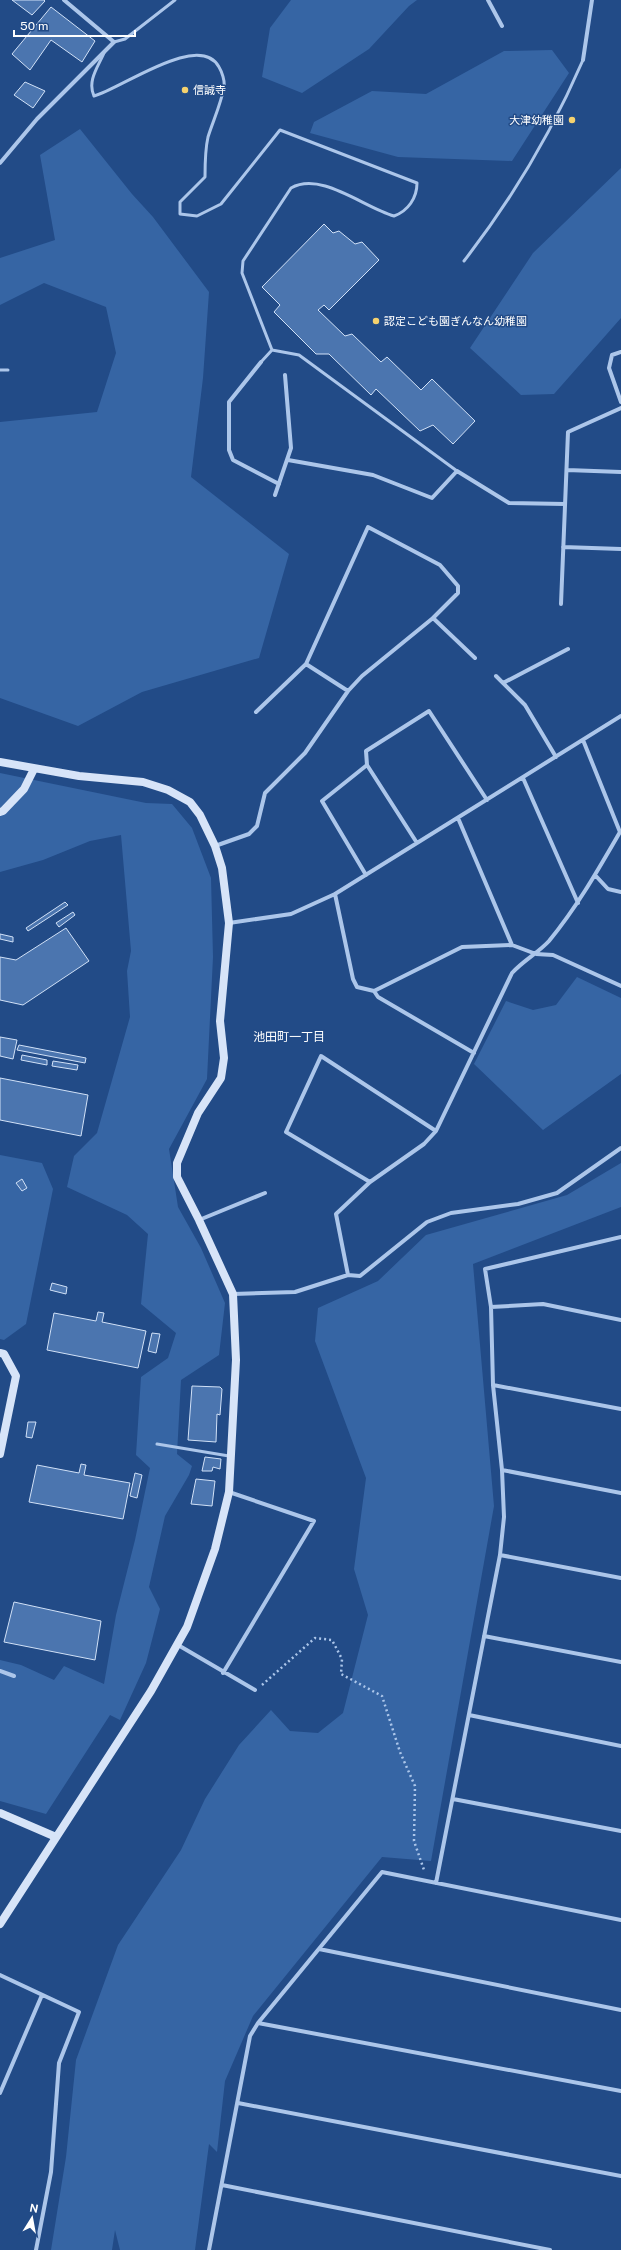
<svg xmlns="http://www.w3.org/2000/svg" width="621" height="2250" viewBox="0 0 621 2250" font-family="'Public Sans','Noto Sans JP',sans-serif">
  <rect width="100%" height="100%" fill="#224b87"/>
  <path fill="#3665a4" d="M291 0H417L409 6 369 49 302 93 262 77 270 28Z
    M552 50 569 73 512 161 398 157 310 133 314 122 372 91 426 94 504 51Z
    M80 129 132 194 153 217 209 292 203 378 191 477 289 554 259 658 142 692 78 726 0 698V422L97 412 116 353 106 307 44 283 0 305V258L55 240 40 155Z
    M621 168V318L554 394 521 395 470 348 533 253Z
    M0 773 146 803 172 804 192 828 211 878 213 957 207 1079 169 1149 178 1207 201 1248 225 1303 219 1355 181 1380 177 1454 192 1466 189 1475 165 1516 149 1587 160 1609 146 1663 120 1720 110 1715 46 1814 0 1801V1660L21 1665 54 1680 64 1666 104 1684 116 1615 135 1540 150 1468 136 1455 141 1377 168 1358 176 1333 141 1304 148 1234 127 1215 67 1187 74 1156 97 1133 130 1017 127 971 131 951 121 835 90 841 43 860 0 872Z
    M577 977 621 998V1074L543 1130 474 1064 506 1001 533 1010 556 1005Z
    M0 1155 42 1163 53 1189 26 1324 4 1340 0 1339Z
    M621 1163V1207L473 1264 494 1506 431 1861 382 1857 253 2016 225 2081 217 2152 209 2144 195 2250H120L115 2230 112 2250H51L66 2157 76 2060 118 1945 181 1850 205 1799 239 1745 271 1710 290 1731 318 1733 343 1713 368 1615 354 1569 366 1478 315 1341 318 1308 378 1281 426 1235 567 1195Z"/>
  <path fill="#4b75af" stroke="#d1e1f7" d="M12 0H44L45 1 32 15Z
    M51 7 95 41 82 62 51 40 30 70 12 54Z
    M25 82 45 91 33 108 14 95Z
    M324 224 333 233 339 231 355 244 362 242 379 260 329 310 324 305 318 310 345 336 352 334 381 362 387 357 421 390 432 379 475 421 453 444 433 425 420 431 376 389 371 395 329 354H316L274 312 280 305 262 287Z
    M65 902 68 905 28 931 26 928Z
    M73 912 75 915 59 927 56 923Z
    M66 928 89 961 23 1005 0 1000V957L16 960Z
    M0 934 13 937V942L0 939Z
    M0 1037 17 1040 13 1059 0 1056Z
    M19 1045 86 1058 85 1063 17 1050Z
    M22 1055 47 1060V1065L21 1060Z
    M53 1061 78 1065 77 1070 52 1066Z
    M0 1078 88 1095 81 1136 0 1120Z
    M22 1179 27 1188 22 1191 16 1183Z
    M52 1283 67 1287 66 1294 50 1290Z
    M98 1312 104 1313 102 1322 146 1331 138 1368 47 1350 54 1313 96 1321Z
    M152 1333 160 1334 156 1353 148 1351Z
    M192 1386 220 1387 222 1389 220 1415 217 1414 216 1442 188 1440Z
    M28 1422H36L32 1438 26 1437Z
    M205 1457 221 1459 220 1469 213 1467 212 1471H202Z
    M81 1464 86 1465 84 1475 130 1483 123 1519 29 1502 37 1465 79 1473Z
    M135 1473 142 1475 137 1498 130 1496Z
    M196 1479 215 1481 212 1506 191 1504Z
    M14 1602 101 1621 95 1660 4 1642Z"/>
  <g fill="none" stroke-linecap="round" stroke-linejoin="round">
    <path stroke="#acc6ea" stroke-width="2.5" stroke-dasharray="2 3" stroke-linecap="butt" d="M262 1685 315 1638 332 1640 342 1659 341 1674 382 1696 400 1752 415 1786 414 1841 424 1870"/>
    <path stroke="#acc6ea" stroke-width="3" d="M114 42 125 39 175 0
      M104 53C98 67 87 81 94 96 121 89 199 31 219 67 222 72 225 81 224 87 221 104 213 121 208 137 205 150 205 163 205 177L180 202V214L197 216 221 204 280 130 417 183C417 198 408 211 394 216 363 207 321 171 291 188L243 261 242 273 272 350
      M464 261C513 198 551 134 583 60
      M261 362 272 350 299 355 457 471
      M0 370H8
      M157 1444 229 1456"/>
    <path stroke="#acc6ea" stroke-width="4" d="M488 0 502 26
      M583 60 592 0
      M0 163 37 119 114 42 64 0
      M621 352 612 355 609 368 621 402
      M261 362 229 402V450L233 460 279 484
      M288 460 373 475 432 498 457 471 509 503 565 504
      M567 470 621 472
      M275 495 291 448 285 375
      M563 547 621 549
      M561 604 568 432 621 408
      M433 618 475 658
      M306 664 348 691
      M496 676 525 705 556 757
      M503 683 568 649
      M367 765 417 843
      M523 778 578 903
      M458 818 512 945
      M215 846 249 834 257 826 265 793 305 753 348 691 362 676 433 618 458 593V586L440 565 368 527 306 664 256 712
      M366 875 322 801 367 765 366 751 429 711 487 800
      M595 875 608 889 621 892
      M335 894 621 716
      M229 923 291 914 335 894 353 979 357 987 374 991 462 947 512 945 536 954 553 955 621 986
      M374 991 378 997 474 1053
      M370 1182 286 1132 321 1056 436 1131
      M199 1220 265 1193
      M348 1275 336 1214 370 1182 424 1144 436 1131 512 973C524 960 538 953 549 941 577 907 598 870 620 832L583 740
      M233 1294 295 1292 348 1275 360 1276 427 1222 451 1213 518 1204 557 1193 621 1148
      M491 1307 543 1304 621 1320
      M493 1385 621 1409
      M502 1470 621 1493
      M500 1555 621 1578
      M484 1636 621 1662
      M178 1645 255 1690
      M0 1671 14 1676
      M223 1673 314 1521 229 1492
      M469 1715 621 1746
      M453 1799 621 1831
      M436 1883 500 1555 504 1517 502 1470 493 1385 491 1307 485 1269 621 1237
      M319 1949 621 2010
      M0 1975 79 2012 59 2063 51 2172 36 2250
      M258 2023 621 2091
      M0 2093 42 1995
      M238 2103 621 2176
      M222 2185 550 2250
      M209 2250 250 2036 258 2023 382 1872 621 1920"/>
    <path stroke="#d7e4f8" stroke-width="8" d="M0 762 79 776 143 782 168 790 190 802 200 815 215 846 222 868 229 923 220 1021 224 1058 221 1078 198 1113 177 1163V1177L199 1220 233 1294 236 1360 229 1492 215 1549 187 1627 151 1691 0 1924
      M0 812 3 811 24 789 34 769
      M0 1353 4 1354 16 1376 0 1454
      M0 1813 56 1837"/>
  </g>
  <g fill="#f6d26e" stroke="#224b87" stroke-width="1.5">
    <circle cx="185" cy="90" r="4"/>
    <circle cx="572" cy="120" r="4"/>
    <circle cx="376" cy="321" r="4"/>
  </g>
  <g text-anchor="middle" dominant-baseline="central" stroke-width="3" stroke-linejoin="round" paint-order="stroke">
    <g font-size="11" fill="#fff" stroke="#224b87" text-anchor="start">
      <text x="193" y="90">信誠寺</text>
      <text x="564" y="120" text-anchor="end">大津幼稚園</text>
      <text x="384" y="321">認定こども園ぎんなん幼稚園</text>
    </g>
    <g font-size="12" fill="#fff" stroke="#224b87">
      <text x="289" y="1037">池田町一丁目</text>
    </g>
  </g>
  <g transform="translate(32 2218) rotate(11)" stroke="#224b87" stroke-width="3" paint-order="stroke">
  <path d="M0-3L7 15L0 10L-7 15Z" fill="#ffffff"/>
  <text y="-6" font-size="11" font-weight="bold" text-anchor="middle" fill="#ffffff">N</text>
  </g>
  <path d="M14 30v6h121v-6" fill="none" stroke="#ffffff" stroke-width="2"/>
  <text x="20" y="30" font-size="12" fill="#ffffff" stroke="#224b87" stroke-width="3" paint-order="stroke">50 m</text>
</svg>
